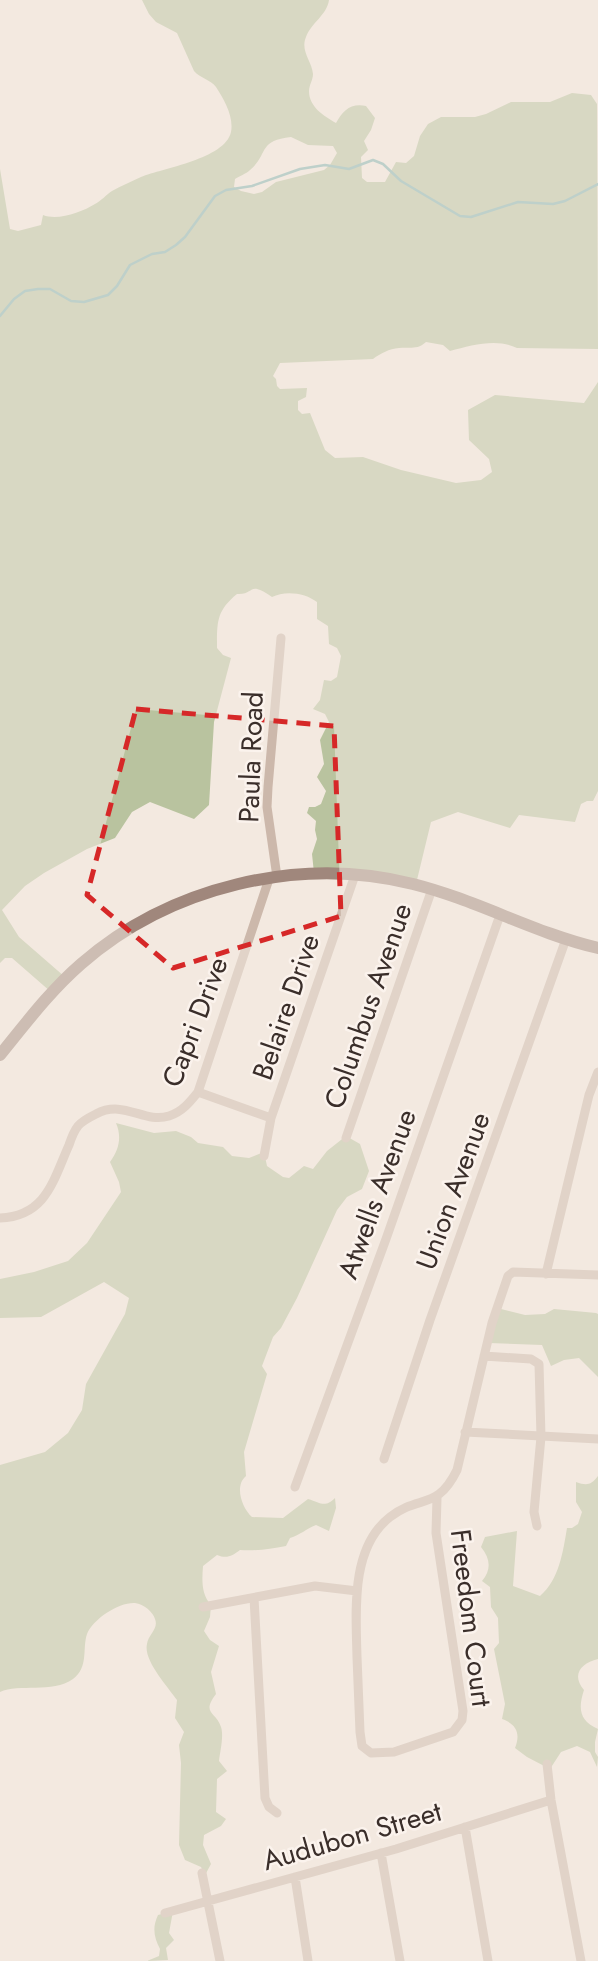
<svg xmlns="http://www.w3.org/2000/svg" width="598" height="1961" viewBox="0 0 598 1961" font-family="Jost,sans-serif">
  <rect width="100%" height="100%" fill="#f3e9e0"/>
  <path fill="#b9c39f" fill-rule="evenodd" d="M142 0H329C327 15 311 23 306 37 300 51 312 61 313 74 313 80 309 85 309 91 309 107 324 116 336 123 343 111 350 103 366 106L375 118 371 130 364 141 368 150 361 157 362 178 367 182H385L396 162 406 163 414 156 420 136 428 124 441 117H475L486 114 511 102H550L572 93 591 95 597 104 598 349 517 348C497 338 472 345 450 351L443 345 426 342C417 350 411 347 399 348 389 349 381 353 373 359L280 363 273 376 276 379 277 386 280 389 307 388 306 397 298 401V410L302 414 310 413 325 450 335 458 363 457 401 470 456 483 481 480 492 472 489 459 469 440 468 410 495 395 584 403 598 382V791L593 801H587L581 804 575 822 519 815 510 828 458 812 431 822 416 884 314 873 312 854 317 839 315 830 316 821 307 813 309 807H315L321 804 326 791 317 777 324 764 320 740 329 722 325 714 313 709 320 700 324 680 331 681 337 677 341 656 337 648 329 644 328 626 317 619V602C306 593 285 590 272 597 247 580 256 595 237 594 216 611 217 623 217 648L223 655 231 658 214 722 209 805 194 819 150 802 132 812 115 838 87 849 44 873 25 886 2 910 19 937 65 977 51 992 12 958H5L0 963V169L10 229 18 231 41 225 43 215C58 221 82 212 95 204 101 201 106 195 112 191 121 186 132 181 141 177 163 168 225 159 231 132 234 117 224 99 216 87 211 80 200 78 194 71L177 33 156 22 149 14ZM291 137 308 145 333 146 337 153 330 165 324 170 276 182 262 192 254 194 241 191 234 187 235 179C239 176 246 174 250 170 269 154 257 141 291 137Z
    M116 1123 154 1133 176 1131 191 1137 198 1143 223 1147 232 1156 249 1158 264 1152 267 1166 283 1177 289 1178 304 1166 313 1169 327 1151 346 1136 360 1144 369 1171 362 1189 347 1197 337 1210 297 1298 281 1328 273 1337 262 1366 267 1374 244 1452 246 1476C234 1486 242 1508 252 1517L283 1518 308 1499C321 1503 325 1508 335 1498L336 1508 329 1531 316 1525C306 1529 300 1535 290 1538L286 1546C270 1549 257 1551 240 1550 232 1556 227 1559 217 1555L203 1566C202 1580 201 1594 211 1605L210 1617 204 1631 210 1640 219 1646 211 1672 216 1694C201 1714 216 1711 221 1727 224 1736 220 1752 219 1761L227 1771 217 1779 216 1812 226 1819 221 1826 204 1835 203 1845 211 1864 205 1875 201 1867 185 1860 179 1845 181 1763 179 1745 184 1732 175 1718 177 1700C168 1687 143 1660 147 1644 148 1635 159 1629 155 1619 153 1612 144 1604 135 1603 119 1602 93 1619 87 1634 82 1649 89 1667 73 1679 52 1694 19 1683 0 1692V1465L45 1452 68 1433 82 1410 86 1384 125 1314 129 1298 104 1282 41 1317 0 1318V1279L34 1272 68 1261 87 1243 121 1192 119 1182 110 1162C119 1150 122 1137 116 1123Z
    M497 1308 525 1315 545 1314 554 1309 596 1313 598 1314V1377L579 1358 564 1360 551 1366 542 1345 489 1343Z
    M598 1476V1659C581 1663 571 1675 584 1690 578 1708 579 1721 598 1729L595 1742V1752L598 1757 597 1767 590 1752 577 1746 561 1752 550 1769 527 1757 515 1748C521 1733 516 1724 502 1719L505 1704 494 1649 499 1643 498 1618 491 1607 490 1587 482 1581C492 1569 490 1558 481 1547L485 1537 517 1531 513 1586 540 1596C559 1580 563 1552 567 1528H572L578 1524 582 1512 576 1502V1482C587 1486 591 1485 598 1476Z
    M173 1911 169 1933 174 1940 166 1948 168 1960 147 1961 159 1956 160 1949C154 1937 152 1928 158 1915Z"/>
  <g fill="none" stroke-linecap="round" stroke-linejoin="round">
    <path stroke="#7eb1b0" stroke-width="2.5" d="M0 316 14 299 25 291 38 289H50L71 301 84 302 108 295 117 286 130 265 152 254 165 252 176 245 185 237 215 196 226 190 252 186 300 169 325 165 349 169 373 160 383 164 401 181 460 216 471 217 518 202 553 204 565 201 598 184"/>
    <path stroke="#ccb8ab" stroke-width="9" d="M277 877 267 807 268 787 281 638
      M198 1092 271 1118
      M346 1138 432 889
      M264 1156 271 1118 355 875
      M0 1218C46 1216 53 1181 69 1145 71 1139 74 1131 78 1126 82 1121 90 1117 96 1114 124 1099 144 1124 169 1116 182 1112 190 1102 198 1092L269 879
      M546 1274 589 1095 598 1072
      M484 1356 531 1359 539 1364 541 1437 534 1512 537 1526
      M465 1432 598 1439
      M384 1459 430 1320 566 939
      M295 1487 386 1239 500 915
      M437 1498 436 1533 463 1711 462 1720 453 1732 394 1752 371 1753 362 1746 360 1732C359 1707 358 1682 357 1657 356 1612 350 1548 390 1517 420 1494 437 1511 457 1470L492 1323 508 1276 513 1272 598 1275
      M254 1598 265 1798 269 1807 277 1813
      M203 1607 315 1586 357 1591
      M547 1764 551 1800 581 1961
      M465 1827 488 1961
      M381 1853 400 1961
      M202 1873 220 1961
      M295 1877 308 1961
      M165 1913 396 1849 551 1800"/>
    <path stroke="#a0877c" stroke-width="12" d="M0 1055C26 1023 50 991 81 964 169 887 299 855 413 884 477 900 534 933 598 948"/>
  </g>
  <path d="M0 0H598V1961H0ZM136 709 334 726 341 916 173 968 87 895Z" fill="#f3e9e0" fill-opacity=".55" fill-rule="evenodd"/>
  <path fill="none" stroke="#d62828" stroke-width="5" stroke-dasharray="14 9" stroke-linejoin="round" d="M136 709 334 726 341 916 173 968 87 895Z"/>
  <g text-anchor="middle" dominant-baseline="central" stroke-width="5" stroke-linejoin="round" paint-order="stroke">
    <g font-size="28" fill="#3a2e2a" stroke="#fbf3ed">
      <text transform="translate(251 757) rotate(-88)">Paula Road</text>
      <text transform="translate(368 1006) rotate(-71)">Columbus Avenue</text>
      <text transform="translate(286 1007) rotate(-71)">Belaire Drive</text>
      <text transform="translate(195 1022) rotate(-69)">Capri Drive</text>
      <text transform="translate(453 1191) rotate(-70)">Union Avenue</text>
      <text transform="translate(377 1194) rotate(-70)">Atwells Avenue</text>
      <text transform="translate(471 1618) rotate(83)">Freedom Court</text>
      <text transform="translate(352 1836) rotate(-16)">Audubon Street</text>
    </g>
  </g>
</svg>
